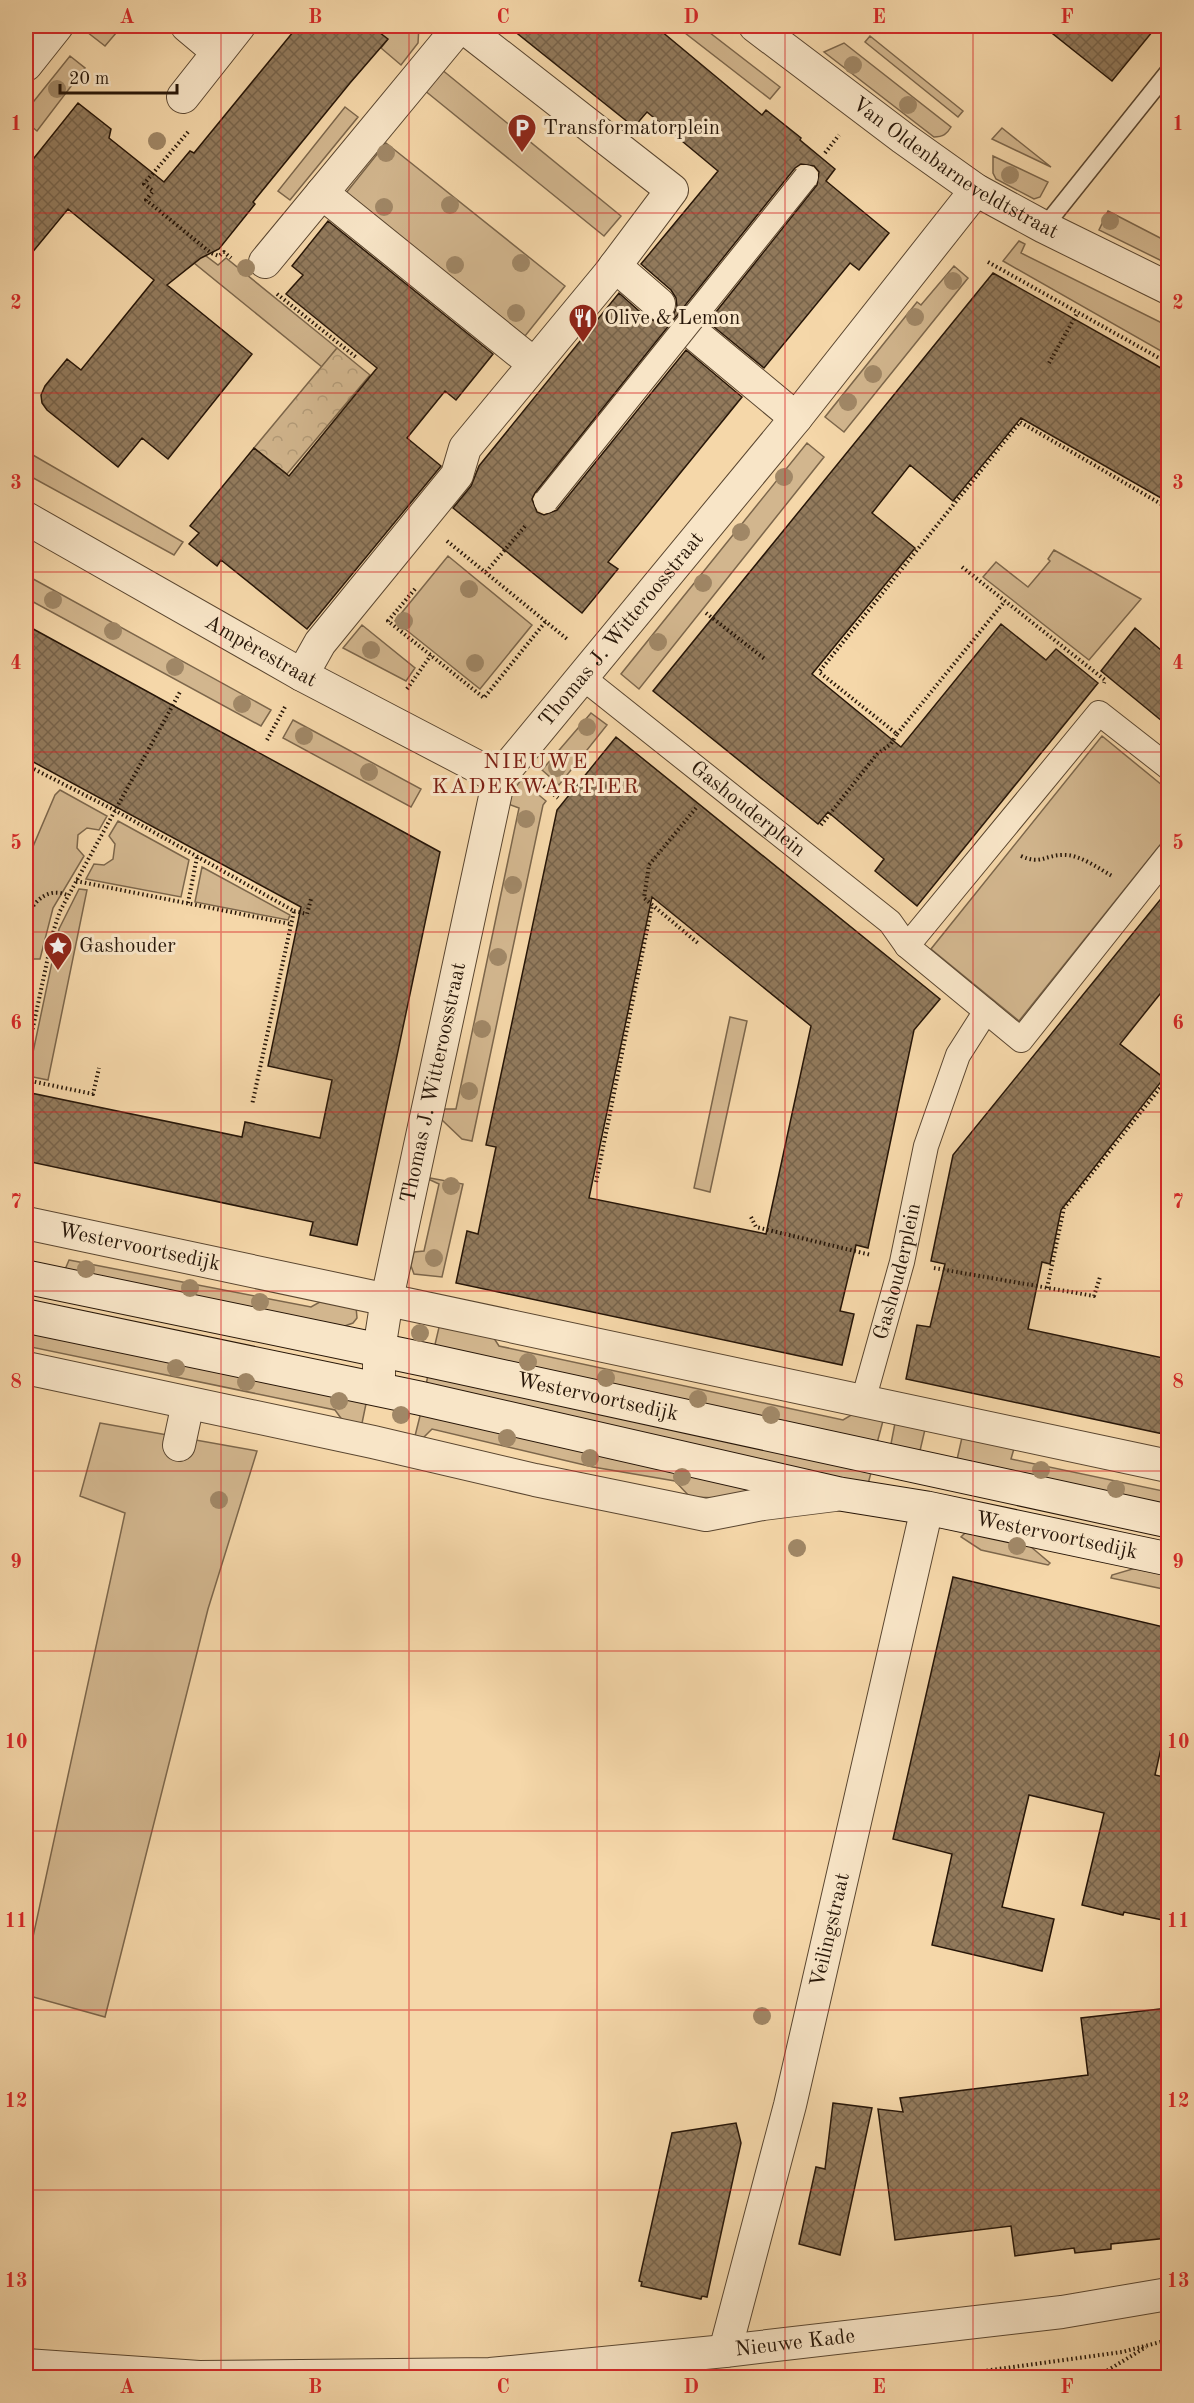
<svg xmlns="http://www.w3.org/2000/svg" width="1194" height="2403" viewBox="0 0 1194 2403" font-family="'Old Standard TT',serif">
  <defs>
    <pattern id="forest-crowns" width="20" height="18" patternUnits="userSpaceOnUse" patternTransform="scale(1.5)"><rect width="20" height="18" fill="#d2b68e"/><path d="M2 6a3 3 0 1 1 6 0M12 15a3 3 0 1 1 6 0" fill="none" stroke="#b49c79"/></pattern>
    <pattern id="building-cross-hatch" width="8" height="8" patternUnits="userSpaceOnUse" patternTransform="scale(1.5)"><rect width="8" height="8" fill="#927a5c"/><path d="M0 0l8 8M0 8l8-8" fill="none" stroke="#77634a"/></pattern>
  </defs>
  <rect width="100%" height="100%" fill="#f5d7a9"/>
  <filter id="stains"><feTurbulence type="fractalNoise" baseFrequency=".00333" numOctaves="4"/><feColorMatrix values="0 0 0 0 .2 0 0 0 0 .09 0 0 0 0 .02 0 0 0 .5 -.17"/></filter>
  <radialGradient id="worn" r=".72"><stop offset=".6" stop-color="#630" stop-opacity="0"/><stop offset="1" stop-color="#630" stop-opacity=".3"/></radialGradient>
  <path fill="#d2b68e" stroke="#7c664b" stroke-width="1.5" d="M93 26H122L105 46 87 32Z
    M371 26H419L418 43 401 65 381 48 387 40Z
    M676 26H701L780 87 770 99Z
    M870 36 963 111 958 117 865 42Z
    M844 43 951 127C947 134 943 137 934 137L824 52Z
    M70 56 85 68 37 131 26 122V111Z
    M441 69 621 216 604 236 424 90Z
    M345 107 358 117 290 200 278 191Z
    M1002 128 1051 167 992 139Z
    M386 143 565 286 525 336 346 193Z
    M993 156 1048 182 1040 197 1034 199 996 179 993 173Z
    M1108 211 1168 242V264L1099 230Z
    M169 228 218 265 226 258 337 348 322 367 162 237Z
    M1019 241 1025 244 1021 253 1168 326V355L1003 261Z
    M954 266 968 278 844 432 825 417 917 302 921 305Z
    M807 443 824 457 639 689 621 674Z
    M26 451 183 542 174 555 26 474Z
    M1054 550 1141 599 1089 660 983 577 996 562 1028 587 1050 561 1048 559Z
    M448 556 532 625 480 689 395 621Z
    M26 575 271 710 261 726 26 598Z
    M362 625 415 668 406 681 343 648Z
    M591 713 607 725 559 785 542 770Z
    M293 720 421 789 411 807 283 738Z
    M1102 736 1168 790V835L1019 1021 931 949Z
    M521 780 546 801 543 805 472 1141 462 1139 442 1120 444 1109H456L519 808 508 804 512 792Z
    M60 790 107 816 99 830 87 828 78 835 77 848 84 856 53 908 40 959H26V863L55 795Z
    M118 821 189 860 181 897 86 879 94 864 104 865 113 859 115 844 109 836Z
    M202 867 290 915 288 920 195 902Z
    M79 889 87 890 48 1080 28 1076 59 929Z
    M730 1017 747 1021 710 1192 694 1188Z
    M430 1178 463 1184 442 1277 414 1274 411 1266 414 1252 424 1251 439 1184 428 1179Z
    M69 1260 311 1307 327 1298 356 1306 357 1318 353 1323 342 1327 64 1272Z
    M440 1323 490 1332 499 1346 843 1420 858 1411 884 1417 876 1447 433 1353Z
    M26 1327 367 1399 361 1428 346 1425 335 1410 26 1346Z
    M428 1375 872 1469 868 1484 425 1390Z
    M421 1412 762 1489 722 1498 690 1497 675 1481 593 1467 432 1429 421 1440 415 1436Z
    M896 1418 926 1425 919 1455 890 1449Z
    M100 1423 257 1451 208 1609 105 2017 26 1995V1969L125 1513 80 1496Z
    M963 1433 1015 1445 1011 1459 1168 1492V1509L956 1464Z
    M966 1532 1018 1536 1050 1563 1048 1565 981 1550 961 1537Z
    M1146 1565 1168 1569V1590L1111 1578 1112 1575Z"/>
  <path fill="url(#forest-crowns)" stroke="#7c664b" stroke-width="1.5" d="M337 348 370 375 287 474 254 448Z"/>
  <path fill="url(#building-cross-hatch)" stroke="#271608" stroke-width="1.5" fill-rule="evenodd" d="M298 26H371L388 39 350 83 253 202 255 204 219 249 201 258 167 285 252 354 168 459 142 438 118 467 47 410 42 403 41 395 45 386 67 359 81 370 154 280 68 209 26 260V168L78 103 111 129 109 138 164 182 190 151 194 153Z
    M508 26H655L762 115 766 110 801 138 800 140 835 169 826 181 889 233 859 270 850 263 764 368 708 322 817 185 819 172 814 166 801 164 795 168 535 493 532 499 537 512 544 515 557 510 686 350 742 397 608 562 618 569 582 613 453 508 471 486 479 466 619 293 647 318 655 321H664L673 315 677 307 676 298 671 290 641 264 718 171 647 112 634 127Z
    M1043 26H1157L1112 81Z
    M328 221 493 354 456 400 445 391 407 438 441 466 307 629 221 560 217 566 189 544 199 533 190 526 254 448 289 476 377 368 286 294 303 275 292 266Z
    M993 273 1168 372V502L1021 418 953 501 910 465 872 513 915 548 812 674 901 747 1001 624 1046 660 1056 649 1098 683 917 906 875 871 884 859 828 812 818 824 653 691Z
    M26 625 440 852 357 1245 310 1235 313 1222 26 1161V1092L242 1137 245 1122 320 1138 332 1080 268 1066 301 907 26 758Z
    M1135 628 1168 656V726L1101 671Z
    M616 737 940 999 914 1030 868 1248 856 1245 840 1311 854 1314 842 1365 456 1283 467 1231 478 1234 496 1147 486 1145 557 810ZM652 897 811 1026 766 1234 589 1198Z
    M1168 890V984L1120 1044 1164 1078 1061 1210 1050 1264 1042 1262 1028 1329 1168 1359V1435L906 1379 917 1325 930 1327 945 1264 931 1261 953 1155Z
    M953 1577 1168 1628V1717L1155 1775 1168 1778V1921L1124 1912 1123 1915 1082 1905 1104 1813 1029 1795 1002 1907 1054 1919 1042 1971 932 1945 952 1854 893 1839Z
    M1168 2008V2238L1111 2244V2249L1075 2253 1074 2248 1015 2256 1011 2226 895 2240 878 2109 903 2112 900 2098 1088 2075 1081 2018Z
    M833 2103 872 2108 840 2255 799 2244 816 2167 825 2169Z
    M736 2123 741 2143 707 2297 702 2296 701 2299 641 2286 642 2282 639 2281 672 2133Z"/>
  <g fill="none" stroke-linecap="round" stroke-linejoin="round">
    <g stroke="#5a4630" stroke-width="19">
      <path id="service" d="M1044 227 1168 72"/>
    </g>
    <g stroke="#5a4630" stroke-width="26">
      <g id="pedestrian">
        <path id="s1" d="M582 677 890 922 907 946 1021 1040 1168 855"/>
        <path d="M907 946 1099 713 1168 767"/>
        <path id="s2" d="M863 1401 902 1262 926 1146 958 1055 986 1011"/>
      </g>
    </g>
    <g stroke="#5a4630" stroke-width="34">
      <g id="minor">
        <path d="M187 26 218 52"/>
        <path id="s3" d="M755 26 903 138 976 190 1044 227 1168 288"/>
        <path d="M26 65 57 26"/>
        <path d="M183 97 239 26"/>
        <path d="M322 193 534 364"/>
        <path d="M265 262 460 26"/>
        <path d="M615 266 659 304"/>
        <path d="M697 336 796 418"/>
        <path id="s4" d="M26 518 302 675 499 778"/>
        <path d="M302 675 320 643 457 475 465 448 609 274 672 190 462 26"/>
        <path id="s5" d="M26 1223 1168 1466"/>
        <path d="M26 1368 373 1442 535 1480 706 1515 763 1504 835 1495"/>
        <path id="s6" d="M379 1389V1350L387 1299 499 778 796 418 976 190"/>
        <path d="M179 1445 188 1403"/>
        <path id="s7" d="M725 2351 790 2105 927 1508"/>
        <path id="s8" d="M26 2365 199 2377 490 2374 725 2351 1062 2312 1168 2294"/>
      </g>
    </g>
    <g stroke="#271608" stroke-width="35">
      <g id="secondary">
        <path id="s9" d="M26 1277 427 1360 1168 1521"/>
        <path id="s10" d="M26 1316 419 1398 840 1494 927 1508 1168 1559"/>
      </g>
    </g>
    <path stroke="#271608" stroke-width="4" stroke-dasharray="1.5 3" stroke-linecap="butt" d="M188 132 144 184 153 191 146 200 211 253 219 256 224 252 231 258
      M825 153 839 135
      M988 262 1168 363
      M277 294 357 358
      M1049 363 1078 312
      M447 541 567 639
      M962 567 1105 680 1104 683
      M486 572 526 525
      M415 589 388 621 484 698 546 621
      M706 613 766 660
      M407 689 431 655
      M897 734 1005 601
      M267 740 285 707
      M26 765 116 811 294 911 252 1105
      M540 783 558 798
      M696 808 649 865 644 898 699 944
      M821 825 877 754 891 744 897 734 819 672 1020 422 1168 508
      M1021 856C1041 865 1045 855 1063 855 1079 854 1098 868 1112 876
      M76 881 291 924
      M188 903 197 857
      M294 911 307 914 311 899
      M26 917C35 901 47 887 67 895
      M26 1060 54 929 60 911 180 692
      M26 1080 93 1094 99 1068
      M596 1182 652 905
      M751 1217 756 1227 871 1255
      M934 1268 1094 1296 1100 1277
      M1047 1288 1064 1208 1168 1078
      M933 2378 1122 2352 1168 2340
      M1091 2378 1100 2375 1146 2347"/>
    <use href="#service" stroke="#f8e5c7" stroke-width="16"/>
    <use href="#pedestrian" stroke="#f8e5c7" stroke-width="24"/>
    <use href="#minor" stroke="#f8e5c7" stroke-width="32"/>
    <use href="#secondary" stroke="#f8e5c7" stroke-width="33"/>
    <g stroke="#5a4630" stroke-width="26" stroke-linecap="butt">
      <path id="pedestrian-bridge" d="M546 501 806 177"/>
    </g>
    <use href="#pedestrian-bridge" stroke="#f8e5c7" stroke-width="24"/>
  </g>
  <g fill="#a08766">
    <circle cx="853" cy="65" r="9"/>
    <circle cx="57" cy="89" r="9"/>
    <circle cx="908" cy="105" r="9"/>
    <circle cx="157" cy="141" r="9"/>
    <circle cx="386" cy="153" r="9"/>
    <circle cx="1010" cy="175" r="9"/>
    <circle cx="450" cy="205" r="9"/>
    <circle cx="384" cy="207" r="9"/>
    <circle cx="1110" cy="221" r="9"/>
    <circle cx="521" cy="263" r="9"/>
    <circle cx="455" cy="265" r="9"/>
    <circle cx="246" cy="268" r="9"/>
    <circle cx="953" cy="281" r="9"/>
    <circle cx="516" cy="313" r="9"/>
    <circle cx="915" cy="317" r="9"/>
    <circle cx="873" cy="374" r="9"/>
    <circle cx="848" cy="402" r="9"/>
    <circle cx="784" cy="477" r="9"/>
    <circle cx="741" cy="532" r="9"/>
    <circle cx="703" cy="583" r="9"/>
    <circle cx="469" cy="589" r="9"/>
    <circle cx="53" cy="600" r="9"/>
    <circle cx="404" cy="621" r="9"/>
    <circle cx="113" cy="631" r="9"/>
    <circle cx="658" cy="642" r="9"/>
    <circle cx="371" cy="650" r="9"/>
    <circle cx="475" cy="663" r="9"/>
    <circle cx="175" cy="667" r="9"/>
    <circle cx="242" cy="704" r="9"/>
    <circle cx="587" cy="727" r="9"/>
    <circle cx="304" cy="736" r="9"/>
    <circle cx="557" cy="768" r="9"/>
    <circle cx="369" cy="772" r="9"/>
    <circle cx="526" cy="819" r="9"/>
    <circle cx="513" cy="885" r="9"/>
    <circle cx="498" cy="957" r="9"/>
    <circle cx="482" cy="1029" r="9"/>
    <circle cx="469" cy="1091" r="9"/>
    <circle cx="451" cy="1186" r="9"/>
    <circle cx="434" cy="1258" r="9"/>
    <circle cx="86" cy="1269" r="9"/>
    <circle cx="190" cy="1288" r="9"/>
    <circle cx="260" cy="1302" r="9"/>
    <circle cx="420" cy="1333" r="9"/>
    <circle cx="528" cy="1362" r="9"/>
    <circle cx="176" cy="1368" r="9"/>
    <circle cx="606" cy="1378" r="9"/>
    <circle cx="246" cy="1382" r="9"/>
    <circle cx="698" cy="1399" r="9"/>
    <circle cx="339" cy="1401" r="9"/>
    <circle cx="401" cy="1415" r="9"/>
    <circle cx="771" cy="1415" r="9"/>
    <circle cx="507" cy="1438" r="9"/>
    <circle cx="590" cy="1458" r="9"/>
    <circle cx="1041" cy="1470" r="9"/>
    <circle cx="682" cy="1477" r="9"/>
    <circle cx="1116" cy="1489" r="9"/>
    <circle cx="219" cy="1500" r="9"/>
    <circle cx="1017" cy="1546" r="9"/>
    <circle cx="797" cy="1548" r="9"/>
    <circle cx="762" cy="2016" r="9"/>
  </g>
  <path fill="none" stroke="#d62828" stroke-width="1.5" stroke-opacity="0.55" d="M221 26V2378M409 26V2378M597 26V2378M785 26V2378M973 26V2378M26 213H1168M26 393H1168M26 572H1168M26 752H1168M26 932H1168M26 1112H1168M26 1291H1168M26 1471H1168M26 1651H1168M26 1831H1168M26 2010H1168M26 2190H1168"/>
  <defs>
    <g id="parking-pin" transform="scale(1.5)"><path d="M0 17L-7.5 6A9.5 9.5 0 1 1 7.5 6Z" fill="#8f2418" stroke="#f8e5c7"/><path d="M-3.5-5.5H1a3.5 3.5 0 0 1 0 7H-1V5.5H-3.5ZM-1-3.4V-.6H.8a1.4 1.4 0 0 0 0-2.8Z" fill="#fff"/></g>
    <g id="restaurant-pin" transform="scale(1.5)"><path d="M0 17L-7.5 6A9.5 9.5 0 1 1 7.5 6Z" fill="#8f2418" stroke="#f8e5c7"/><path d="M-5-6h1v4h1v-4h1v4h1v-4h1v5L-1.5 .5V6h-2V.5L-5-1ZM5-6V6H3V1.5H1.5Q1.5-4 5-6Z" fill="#fff"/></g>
    <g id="sight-pin" transform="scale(1.5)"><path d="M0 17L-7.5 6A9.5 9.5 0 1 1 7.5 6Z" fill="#8f2418" stroke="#f8e5c7"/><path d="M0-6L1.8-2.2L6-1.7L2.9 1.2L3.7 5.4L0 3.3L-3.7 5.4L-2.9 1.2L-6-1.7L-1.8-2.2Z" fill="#fff"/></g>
  </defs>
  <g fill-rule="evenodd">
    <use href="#parking-pin" x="522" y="128"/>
    <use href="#restaurant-pin" x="583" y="318"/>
    <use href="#sight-pin" x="58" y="946"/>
  </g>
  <g text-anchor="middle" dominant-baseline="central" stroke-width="6" stroke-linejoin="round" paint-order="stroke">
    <g font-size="21" fill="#271608" stroke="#f8e5c7" text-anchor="start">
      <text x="543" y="128">Transformatorplein</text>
      <text x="604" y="318">Olive &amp; Lemon</text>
      <text x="79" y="946">Gashouder</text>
    </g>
    <g font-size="21" fill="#271608" stroke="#f8e5c7">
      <text stroke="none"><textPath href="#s3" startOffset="246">Van Oldenbarneveldtstraat</textPath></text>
      <text stroke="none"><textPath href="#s6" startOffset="816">Thomas J. Witteroosstraat</textPath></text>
      <text stroke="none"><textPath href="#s4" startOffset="270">Ampèrestraat</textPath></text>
      <text stroke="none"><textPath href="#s1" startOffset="212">Gashouderplein</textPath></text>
      <text stroke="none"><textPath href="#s6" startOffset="312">Thomas J. Witteroosstraat</textPath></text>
      <text stroke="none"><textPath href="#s5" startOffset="116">Westervoortsedijk</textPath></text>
      <text stroke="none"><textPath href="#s2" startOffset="134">Gashouderplein</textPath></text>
      <text stroke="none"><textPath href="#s9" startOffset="584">Westervoortsedijk</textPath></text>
      <text stroke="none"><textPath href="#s10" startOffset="1054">Westervoortsedijk</textPath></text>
      <text stroke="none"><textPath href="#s7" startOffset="434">Veilingstraat</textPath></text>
      <text stroke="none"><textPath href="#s8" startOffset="771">Nieuwe Kade</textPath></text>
    </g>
    <g font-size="22" letter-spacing="1.5" fill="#7a1f14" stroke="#f8e5c7">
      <text x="536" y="762">NIEUWE<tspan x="536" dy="25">KADEKWARTIER</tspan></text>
    </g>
  </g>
  <rect width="1194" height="2403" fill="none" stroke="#f5d7a9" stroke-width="66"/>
  <path d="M60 84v9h117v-9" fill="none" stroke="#271608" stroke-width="3"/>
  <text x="69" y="84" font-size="18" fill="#271608" stroke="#f8e5c7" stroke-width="4.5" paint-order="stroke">20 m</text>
  <rect x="33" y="33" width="1128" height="2337" fill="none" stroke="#d62828" stroke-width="2"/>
  <g font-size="20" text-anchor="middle" font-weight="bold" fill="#d62828">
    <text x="127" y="23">A</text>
    <text x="315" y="23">B</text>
    <text x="503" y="23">C</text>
    <text x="691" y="23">D</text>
    <text x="879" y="23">E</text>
    <text x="1067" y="23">F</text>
    <text x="16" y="130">1</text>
    <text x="1178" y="130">1</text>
    <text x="16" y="309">2</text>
    <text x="1178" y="309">2</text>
    <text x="16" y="489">3</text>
    <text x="1178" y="489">3</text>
    <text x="16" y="669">4</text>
    <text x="1178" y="669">4</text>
    <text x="16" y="849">5</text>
    <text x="1178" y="849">5</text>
    <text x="16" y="1029">6</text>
    <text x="1178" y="1029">6</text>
    <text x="16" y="1208">7</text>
    <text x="1178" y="1208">7</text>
    <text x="16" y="1388">8</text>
    <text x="1178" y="1388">8</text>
    <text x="16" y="1568">9</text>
    <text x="1178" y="1568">9</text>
    <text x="16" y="1748">10</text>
    <text x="1178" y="1748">10</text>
    <text x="16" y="1927">11</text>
    <text x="1178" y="1927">11</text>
    <text x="16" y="2107">12</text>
    <text x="1178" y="2107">12</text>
    <text x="16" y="2287">13</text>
    <text x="1178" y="2287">13</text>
    <text x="127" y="2393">A</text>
    <text x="315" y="2393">B</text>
    <text x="503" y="2393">C</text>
    <text x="691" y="2393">D</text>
    <text x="879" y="2393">E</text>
    <text x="1067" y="2393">F</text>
  </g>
  <rect width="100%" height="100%" filter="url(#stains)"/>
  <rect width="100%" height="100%" fill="url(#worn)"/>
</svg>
